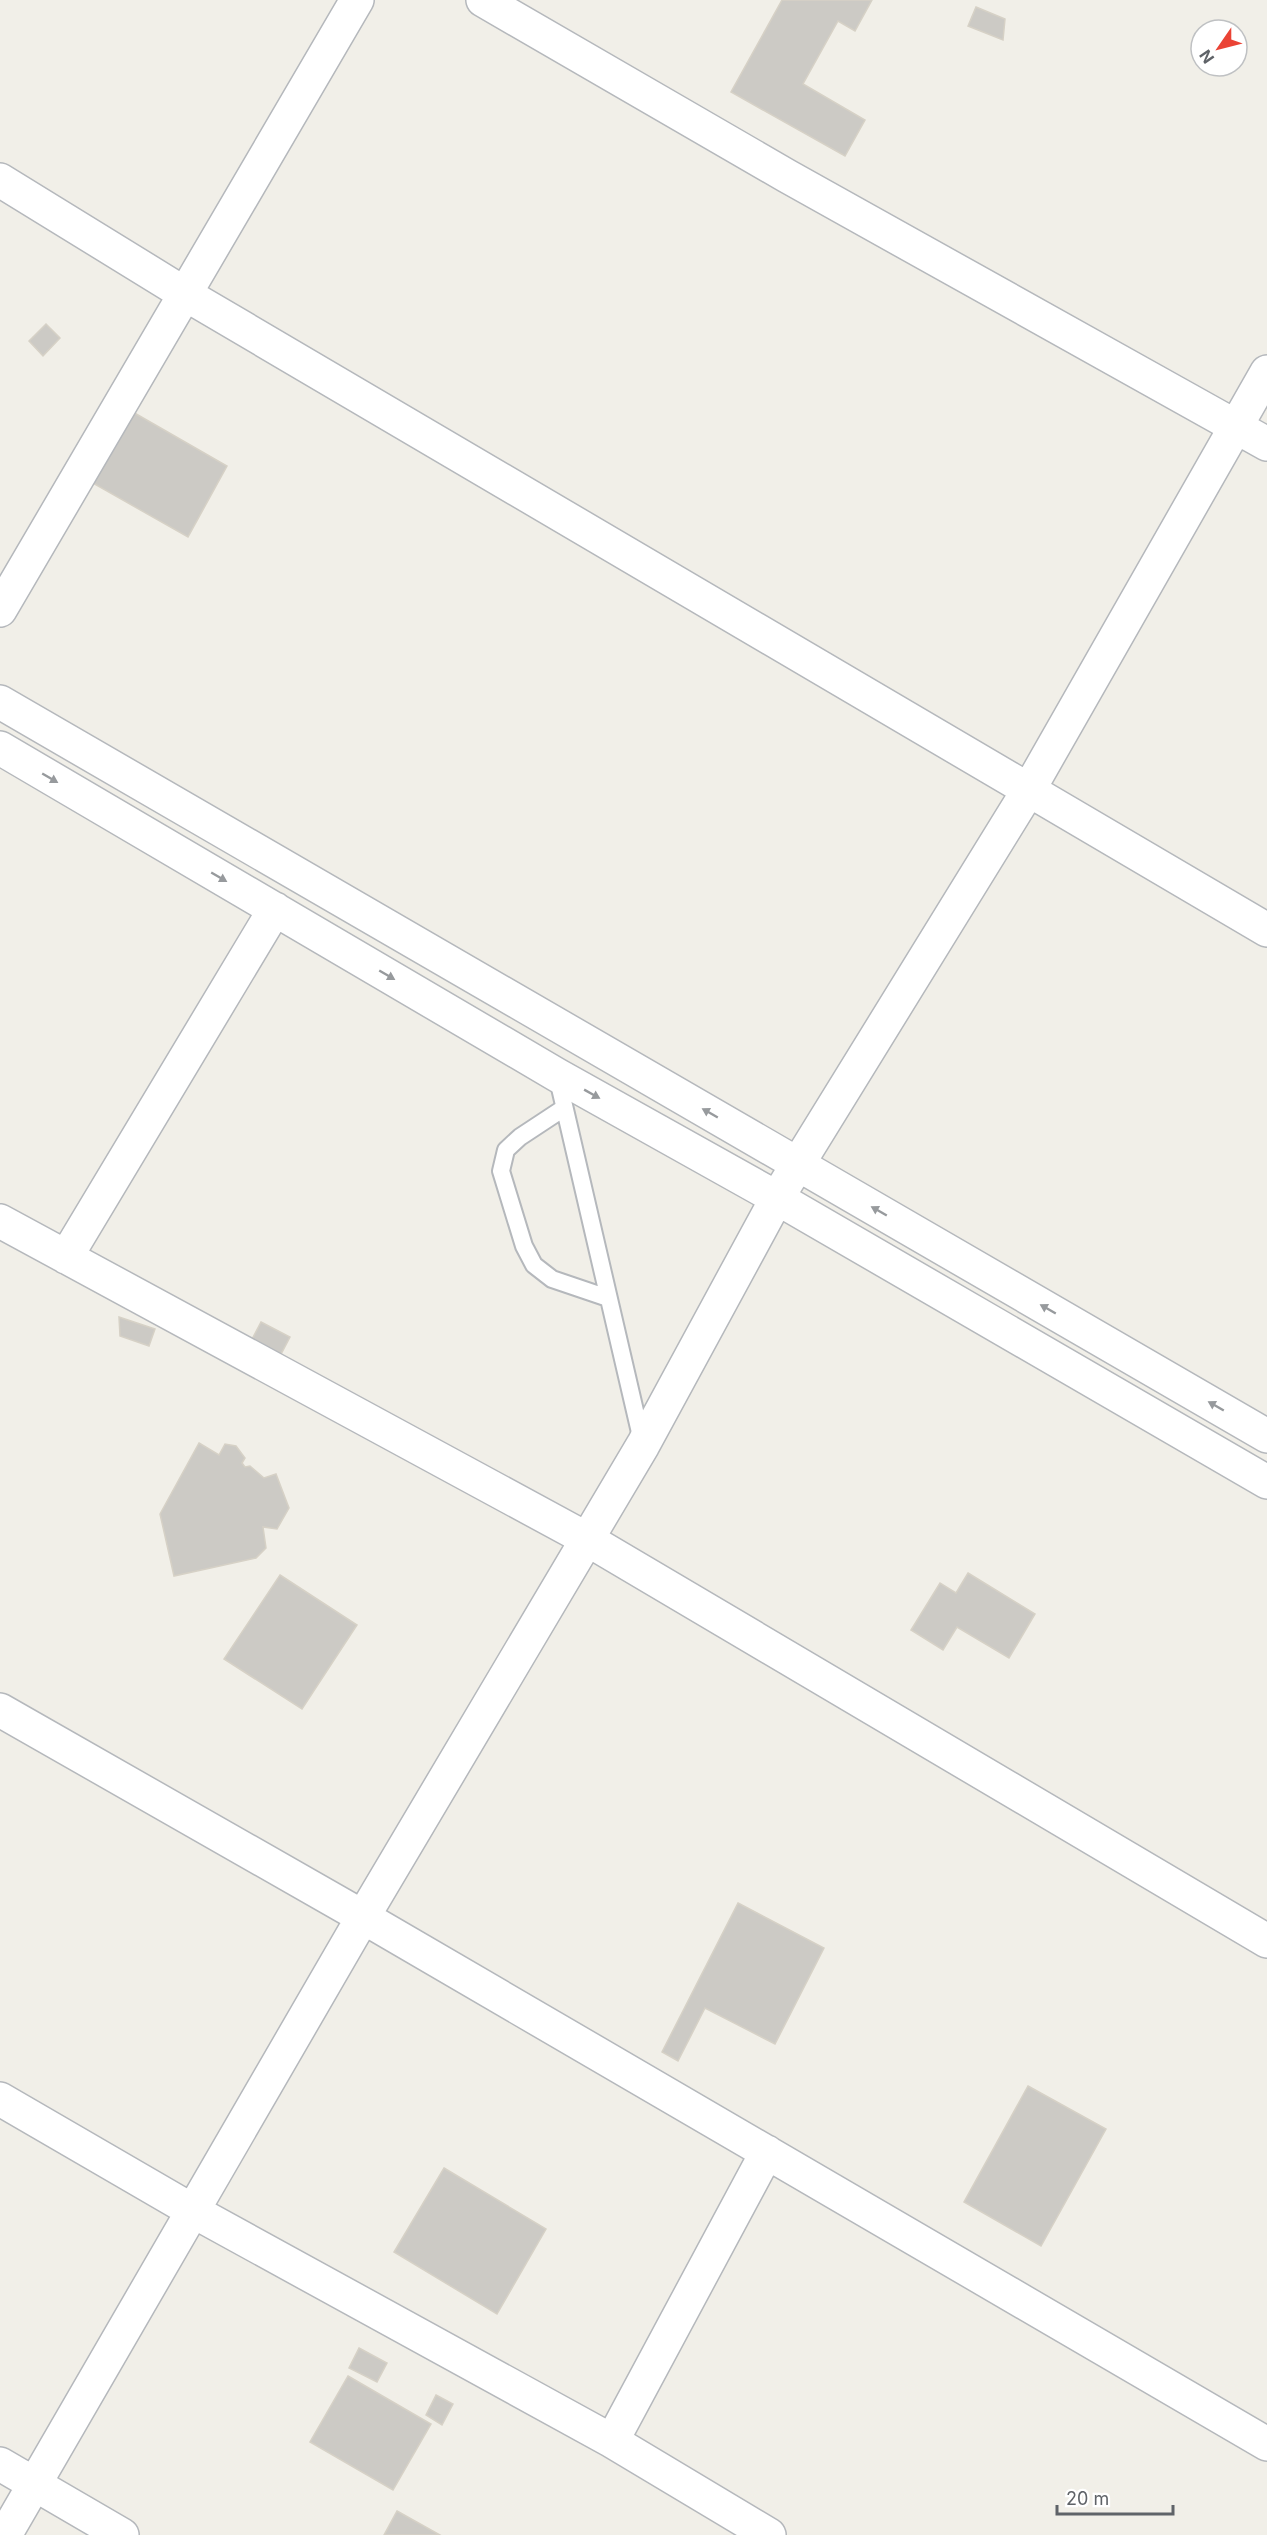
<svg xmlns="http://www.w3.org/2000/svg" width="1267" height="2535" viewBox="0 0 1267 2535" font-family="Inter,sans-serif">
  <rect width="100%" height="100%" fill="#f1efe8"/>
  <path fill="#cccac5" stroke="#d6d1c6" stroke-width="1.5" d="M782 0H872L855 31 838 21 803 84 865 120 845 156 731 92Z
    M976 7 1005 19 1003 40 968 26Z
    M46 324 60 338 43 356 29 341Z
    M131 411 227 466 188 537 91 482Z
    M119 1317 155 1329 149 1346 120 1336Z
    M261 1322 290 1337 279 1358 250 1343Z
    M199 1443 219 1455 225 1444 236 1446 245 1458 242 1463 245 1467 250 1466 264 1478 276 1474 289 1508 277 1529 263 1527 266 1548 256 1558 174 1576 160 1514Z
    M968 1573 1035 1614 1009 1658 957 1627 943 1650 911 1630 940 1583 956 1593Z
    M280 1575 357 1625 302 1709 224 1659Z
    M738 1903 824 1948 775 2044 705 2008 678 2061 662 2052Z
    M1028 2086 1106 2129 1041 2246 964 2202Z
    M444 2168 546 2229 497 2314 394 2252Z
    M359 2348 387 2363 377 2382 349 2368Z
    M348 2376 431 2424 393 2490 310 2442Z
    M436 2395 453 2404 442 2425 426 2415Z
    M397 2511 440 2535H384Z"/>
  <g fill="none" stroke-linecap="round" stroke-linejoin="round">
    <g stroke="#b5b8bc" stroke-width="20">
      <path id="service" d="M557 1075 642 1441
        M564 1108 520 1137 506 1150 501 1171 524 1246 534 1265 552 1279 608 1298"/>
    </g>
    <g stroke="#b5b8bc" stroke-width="36">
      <path id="minor" d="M483 0 787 176 1267 444
        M0 180 185 294 1267 930
        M0 610 357 0
        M0 702 1267 1436
        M0 748 557 1075 777 1198 1267 1482
        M0 1221 585 1538 1267 1941
        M66 1257 275 909
        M0 1710 363 1917 1267 2444
        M0 2099 193 2211 612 2441 769 2535
        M612 2441 767 2152
        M0 2464 122 2535
        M5 2535 363 1917 643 1445 777 1198 1028 791 1267 372"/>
    </g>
    <use href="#service" stroke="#fff" stroke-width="16"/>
    <use href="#minor" stroke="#fff" stroke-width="33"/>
  </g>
  <defs><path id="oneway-solid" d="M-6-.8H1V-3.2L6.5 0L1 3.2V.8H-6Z" transform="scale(1.5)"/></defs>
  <g fill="#979a9d">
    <use href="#oneway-solid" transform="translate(50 778) rotate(30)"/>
    <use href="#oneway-solid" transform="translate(219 877) rotate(30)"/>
    <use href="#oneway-solid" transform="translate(387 975) rotate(30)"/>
    <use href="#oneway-solid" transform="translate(592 1094) rotate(29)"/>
    <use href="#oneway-solid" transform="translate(710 1113) rotate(-150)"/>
    <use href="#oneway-solid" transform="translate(879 1211) rotate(-150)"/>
    <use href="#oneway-solid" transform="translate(1048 1309) rotate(-150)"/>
    <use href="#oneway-solid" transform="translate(1216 1406) rotate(-150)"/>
  </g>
  <g transform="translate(1219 48) rotate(235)"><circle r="28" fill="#ffffff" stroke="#bfc1c3" stroke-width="1.5"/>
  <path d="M0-4.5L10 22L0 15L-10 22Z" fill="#ea4335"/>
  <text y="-9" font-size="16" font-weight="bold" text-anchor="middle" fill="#5f6368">N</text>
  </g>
  <path d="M1057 2505v9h116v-9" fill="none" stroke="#5f6368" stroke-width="3"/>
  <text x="1066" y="2505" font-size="18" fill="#5f6368" stroke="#ffffff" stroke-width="4.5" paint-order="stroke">20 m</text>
</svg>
